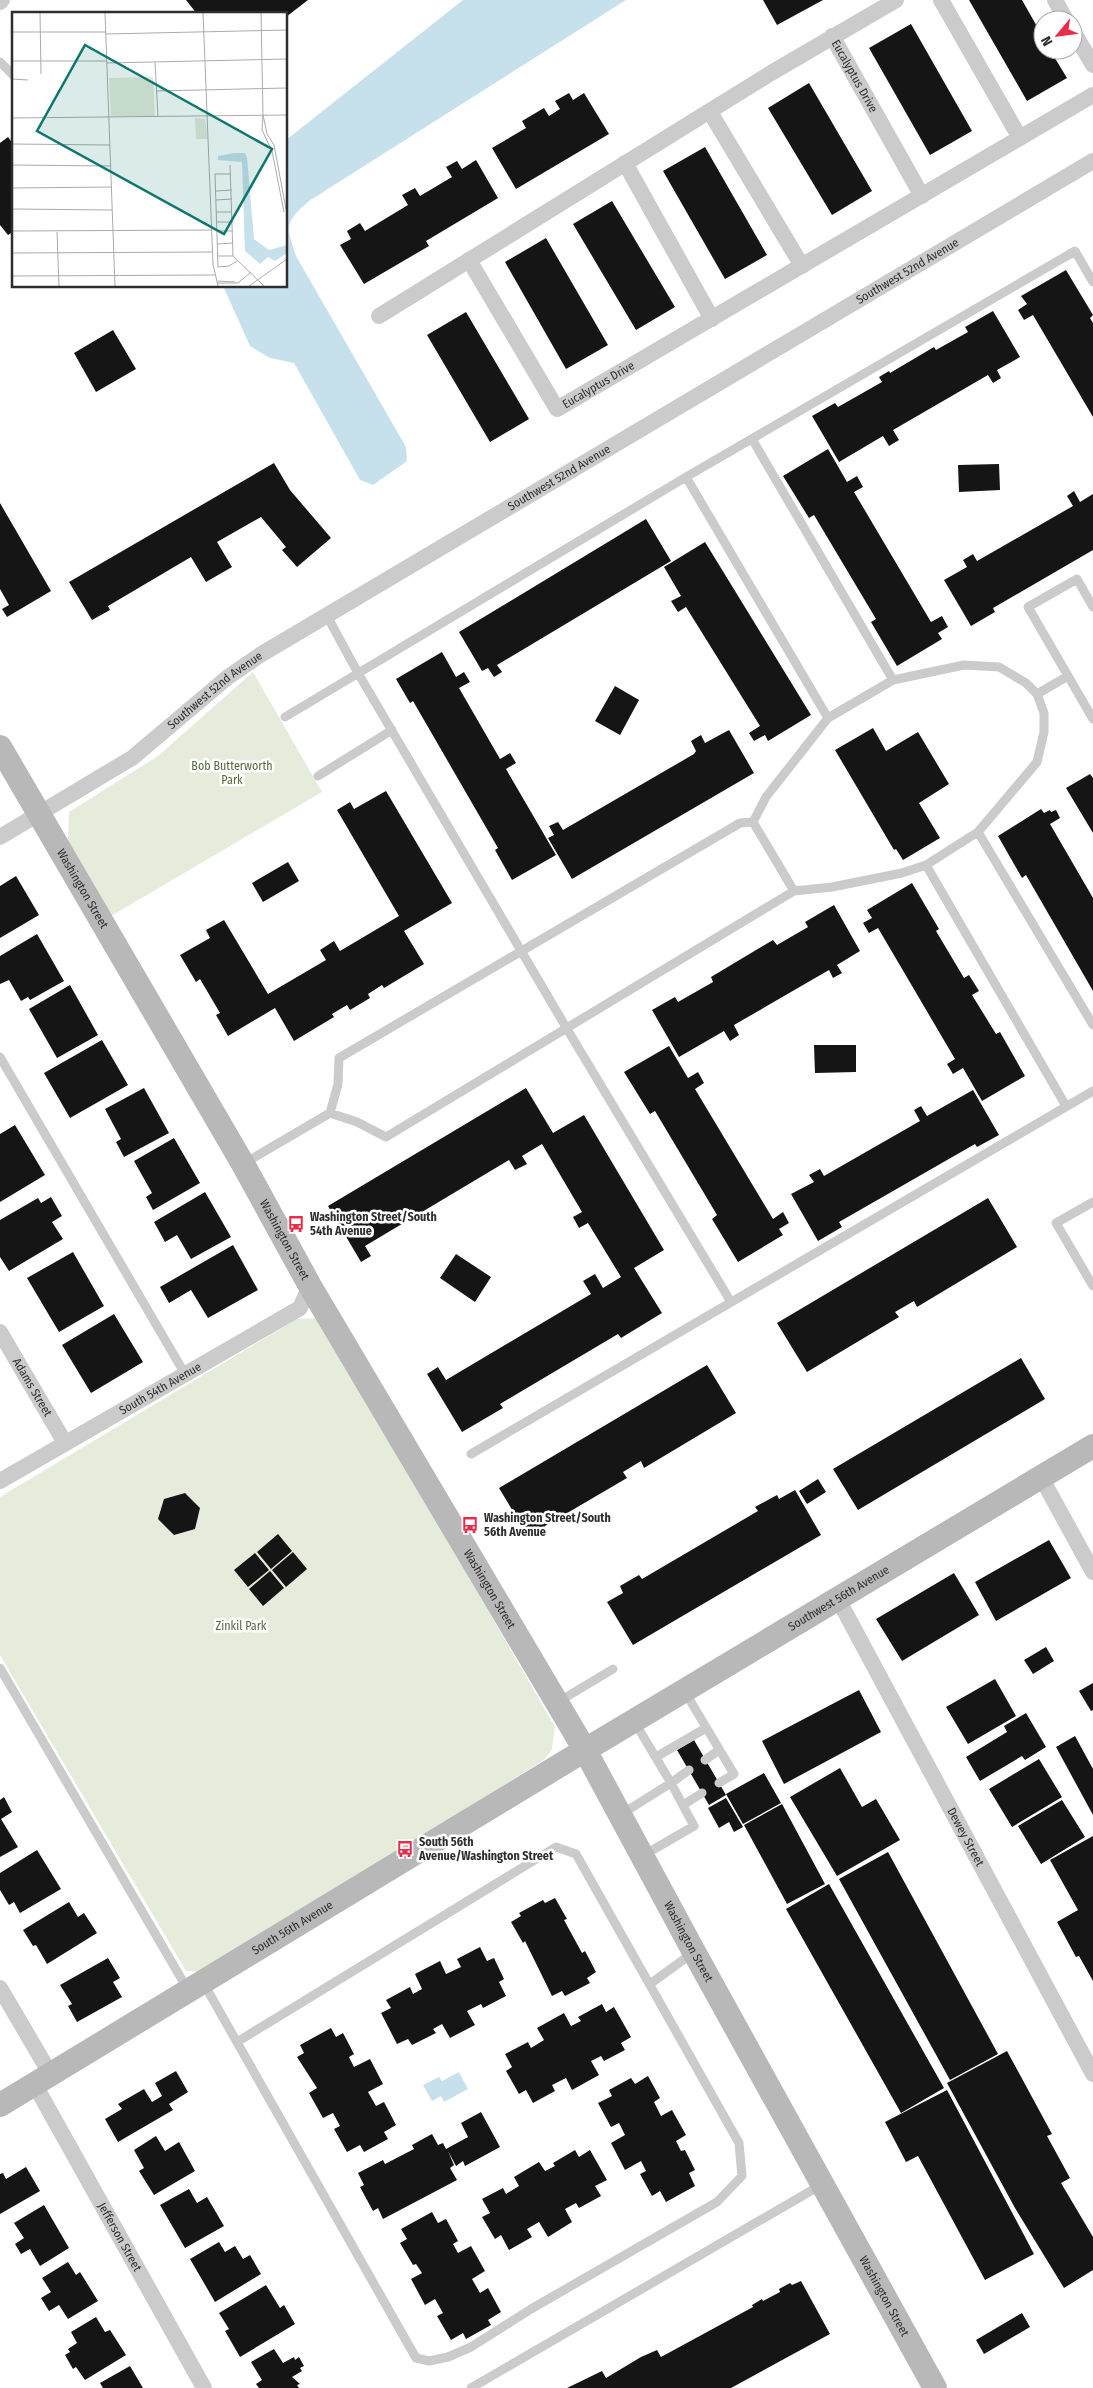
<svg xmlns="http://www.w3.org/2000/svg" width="1093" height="2388" viewBox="0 0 1093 2388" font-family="'Fira Sans Condensed',sans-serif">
  <rect width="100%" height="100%" fill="#fff"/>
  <path fill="#e6ecdc" d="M253 672 322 792 111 916 68 840 69 812 158 756Z
    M320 1318 555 1727 552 1749 545 1759 207 1972 186 1971 0 1655V1497L297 1319Z"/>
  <path fill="#c7e1ec" d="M463 0H626L309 201C284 223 286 225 296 256L406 447 407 461 373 485 360 480 294 363 270 358 250 346 223 286H286V140Z
    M459 2072 468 2089 444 2102 441 2096 432 2101 423 2085 439 2077 442 2081Z"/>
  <path fill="#151515" d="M186 0H308L286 17V14H197Z
    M763 0H823L777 25Z
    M969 0H1022L1043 37V50H1050L1067 78 1027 101Z
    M911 24 972 131 930 155 869 48Z
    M809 83 872 191 832 215 768 108Z
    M569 93 573 100 584 93 609 134 516 189 492 148 526 128 522 121 544 108 549 116 560 109 555 101Z
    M8 137 14 145V231L8 235 0 225V143Z
    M705 147 767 255 725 279 663 171Z
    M476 160 498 198 426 241 429 246 364 284 340 245 351 239 347 231 360 223 365 231 408 205 402 195 415 188 420 196 452 177 446 167 457 161 462 169Z
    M612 201 675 307 636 330 573 224Z
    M546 238 608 345 566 369 505 262Z
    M1066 270 1093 315 1090 318 1093 323V417L1033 315 1024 320 1018 310 1027 304 1021 296Z
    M993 311 1020 357 997 370 1001 378 993 383 988 375 893 430 899 440 889 446 883 436 839 462 812 416 835 403 838 407 882 382 879 377 889 371 890 373 934 347 936 350 968 332 965 327Z
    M466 312 529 419 490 442 427 335Z
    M113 330 136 369 96 392 74 353Z
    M828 449 847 482 857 476 863 487 854 492 931 622 942 616 948 627 938 633 942 639 897 666 871 622 876 619 814 515 809 518 783 476Z
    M274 463 290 490 331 538 297 567 282 550 286 547 261 517 217 542 232 567 206 582 191 557 108 606 110 610 92 620 69 582Z
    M999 464 1000 490 959 492 958 465Z
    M1074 491 1080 502 1093 494V550L993 608 995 612 971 626 944 580 967 567 963 560 973 554 977 561 1073 506 1067 496Z
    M0 503 51 591 7 617 2 609 9 605 0 589Z
    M646 519 671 561 497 665 502 672 494 677 488 668 482 671 459 632Z
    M705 542 811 715 768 741 765 735 754 741 749 733 760 726 686 607 678 612 671 601 681 596 664 567Z
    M442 652 456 677 464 672 470 682 459 688 500 759 510 753 516 763 506 769 556 855 512 880 495 850 498 848 413 701 410 703 396 679Z
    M615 686 639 700 620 735 595 721Z
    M873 728 886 751 918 732 949 784 919 803 940 838 903 860 896 849 894 850 835 750Z
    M729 730 754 773 572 879 548 838 554 835 549 826 558 822 563 830 694 754 696 751 691 741 701 735 705 743Z
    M1090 774 1093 778V833L1066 788Z
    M386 791 452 903 404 931 424 964 384 988 382 985 368 994 370 998 350 1010 347 1005 332 1014 334 1017 294 1041 275 1008 228 1036 216 1015 220 1013 200 979 196 982 180 955 210 938 206 930 224 920 268 994 326 960 320 950 334 941 340 951 399 916 337 810 350 802 354 809Z
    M1041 809 1044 813 1050 810 1051 812 1056 810 1060 818 1050 824 1093 898V991L1026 875 1022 878 998 836Z
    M288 862 299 881 263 902 252 883Z
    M16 876 39 915 0 938V886Z
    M912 883 939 929 936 931 964 978 969 975 979 991 972 995 996 1034 1000 1032 1025 1076 982 1101 963 1068 953 1074 947 1064 955 1059 878 928 869 933 863 923 872 918 867 910Z
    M834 905 860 951 837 965 842 973 833 978 829 970 734 1025 739 1035 730 1041 724 1031 679 1057 652 1010 675 997 678 1002 713 982 711 977 773 940 777 945 808 927 805 922Z
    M37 934 64 981 30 1000 28 997 21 1001 9 980 0 984V956Z
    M70 985 98 1035 57 1058 29 1009Z
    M102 1040 128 1085 70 1118 44 1073Z
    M814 1045H856V1072L815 1073Z
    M669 1046 688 1078 698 1072 704 1083 695 1089 773 1219 783 1212 789 1223 779 1229 783 1235 738 1262 712 1219 717 1215 655 1111 650 1114 624 1072Z
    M144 1088 169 1133 124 1157 116 1142 121 1139 105 1109Z
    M526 1088 553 1133 584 1115 664 1250 634 1268 662 1313 621 1338 618 1334 500 1404 503 1408 462 1432 427 1374 438 1367 446 1380 591 1294 583 1281 595 1274 603 1288 621 1277 588 1223 579 1228 573 1217 582 1212 542 1144 522 1156 527 1164 515 1170 509 1160 365 1246 371 1256 361 1262 328 1206Z
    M973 1090 999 1135 977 1147 975 1144 839 1222 842 1227 818 1241 791 1194 814 1182 809 1175 820 1169 824 1176 920 1121 914 1110 921 1106 927 1116Z
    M15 1125 45 1175 0 1202V1134Z
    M174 1138 200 1183 153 1210 146 1197 152 1193 134 1161Z
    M205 1192 231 1237 191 1259 177 1235 165 1242 154 1222Z
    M51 1197 62 1216 52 1222 63 1239 9 1271 0 1257V1220L38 1198 41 1203Z
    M988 1198 1017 1247 917 1307 914 1301 895 1312 899 1317 807 1372 777 1323Z
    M233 1245 258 1290 208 1318 191 1290 169 1303 160 1287Z
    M73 1252 104 1306 59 1332 27 1278Z
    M456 1254 491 1277 475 1302 440 1278Z
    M114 1314 143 1362 91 1393 62 1345Z
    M1021 1358 1045 1399 858 1510 833 1469Z
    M707 1365 736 1413 644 1468 641 1461 623 1472 627 1478 528 1536 499 1488Z
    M818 1479 826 1492 807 1504 799 1491Z
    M795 1490 821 1535 633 1645 607 1602 623 1593 620 1586 639 1575 642 1579 758 1511 755 1507 777 1495 779 1499Z
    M185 1493 200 1508 195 1529 174 1535 158 1519 164 1499Z
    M278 1534 292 1551 271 1569 257 1552Z
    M1049 1540 1071 1578 996 1621 975 1582Z
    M293 1552 307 1569 286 1587 272 1570Z
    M255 1553 269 1570 248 1587 234 1570Z
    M270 1571 284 1588 263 1606 249 1589Z
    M954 1573 979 1615 902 1661 876 1619Z
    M1046 1647 1054 1661 1033 1674 1024 1660Z
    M995 1679 1016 1716 968 1744 946 1707Z
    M1093 1683V1710L1091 1711 1079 1691Z
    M859 1690 881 1732 784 1784 762 1741Z
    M1026 1713 1046 1747 1025 1760 1022 1756 980 1781 966 1757 1007 1732 1004 1726Z
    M1075 1736 1093 1769V1815L1056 1747Z
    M694 1740 726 1795 709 1805 677 1750Z
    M1039 1759 1062 1797 1012 1827 989 1789Z
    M840 1768 862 1807 876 1799 900 1840 837 1876 790 1797Z
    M764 1773 781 1803 743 1824 726 1794Z
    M4 1797 12 1812 1 1819 18 1847 0 1857V1800Z
    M726 1798 743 1827 734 1832 729 1822 719 1828 708 1808Z
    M1062 1800 1085 1837 1041 1864 1018 1826Z
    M782 1804 825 1884 787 1904 744 1825Z
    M1093 1836V1981L1079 1956 1076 1957 1057 1922 1078 1910 1050 1860Z
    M37 1850 61 1889 20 1913 14 1902 9 1905 0 1890V1873Z
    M888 1852 998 2054 950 2080 839 1879Z
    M829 1884 944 2088 901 2113 786 1909Z
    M555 1898 567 1919 564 1920 582 1953 585 1951 596 1972 587 1978 590 1983 565 1996 562 1991 552 1996 525 1941 523 1943 511 1922 521 1916 519 1913 543 1900 545 1903Z
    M69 1902 78 1917 84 1913 97 1933 47 1964 36 1945 33 1946 23 1930Z
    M480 1947 487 1961 494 1958 504 1979 499 1982 506 1996 483 2008 481 2004 467 2011 475 2025 450 2038 442 2024 433 2029 436 2033 412 2045 408 2039 397 2044 381 2013 391 2008 386 2000 410 1987 413 1994 422 1989 415 1974 440 1961 446 1974 461 1967 457 1959Z
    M108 1958 120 1978 113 1982 122 1997 77 2022 68 2006 72 2004 60 1985Z
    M602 2004 606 2012 614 2007 631 2037 621 2043 625 2050 604 2061 601 2056 591 2061 599 2075 572 2090 566 2078 552 2085 555 2091 533 2103 526 2090 519 2094 506 2071 512 2067 505 2054 528 2042 531 2048 544 2040 537 2028 564 2013 571 2026 581 2021 578 2017Z
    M331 2028 336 2037 343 2033 354 2054 349 2057 354 2067 370 2059 383 2084 368 2092 376 2106 384 2102 396 2125 384 2132 388 2139 364 2152 360 2145 347 2152 334 2129 340 2126 333 2113 323 2118 309 2093 317 2088 297 2057 304 2053 300 2045Z
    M1007 2051 1052 2134 1047 2136 1070 2178 1061 2183 1093 2237V2270L1064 2288 1015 2208 947 2083Z
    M176 2071 188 2092 169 2104 173 2110 118 2142 105 2119 122 2109 118 2104 144 2089 152 2102 162 2096 155 2083Z
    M648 2076 660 2098 654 2102 661 2116 672 2110 686 2135 676 2141 681 2151 685 2150 695 2170 689 2173 695 2186 666 2202 660 2191 652 2196 640 2174 646 2171 641 2161 625 2170 611 2143 625 2135 619 2123 611 2127 598 2103 612 2096 609 2090 631 2078 635 2084Z
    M947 2090 1034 2254 985 2280 918 2156 906 2162 885 2122Z
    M481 2112 500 2147 465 2166 463 2161 456 2166 448 2151 454 2165 450 2168 457 2180 383 2219 378 2208 373 2211 360 2187 364 2185 358 2173 383 2160 385 2164 414 2149 412 2145 432 2134 438 2145 443 2143 446 2149 468 2137 461 2123Z
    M156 2136 165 2151 179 2142 195 2171 154 2195 139 2171 144 2168 134 2150Z
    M575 2150 579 2157 590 2150 607 2180 595 2186 601 2196 579 2208 576 2203 565 2209 572 2222 548 2237 539 2222 527 2229 532 2237 509 2250 501 2235 495 2239 482 2217 490 2213 482 2199 503 2188 506 2194 519 2186 514 2177 539 2162 545 2171 555 2166 553 2163Z
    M26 2167 40 2191 0 2214V2174L3 2173 6 2179Z
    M189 2189 197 2203 207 2197 224 2226 185 2248 160 2205Z
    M44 2205 69 2248 40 2266 30 2249 21 2254 15 2244 24 2238 14 2223Z
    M432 2212 438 2223 446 2219 458 2241 453 2244 458 2253 471 2246 485 2271 472 2279 480 2293 488 2288 501 2312 488 2320 491 2325 466 2339 463 2333 451 2340 437 2316 443 2313 435 2299 425 2305 411 2279 422 2273 416 2264 413 2265 400 2243 407 2239 401 2229Z
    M219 2242 225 2252 235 2246 243 2259 250 2255 261 2274 215 2302 190 2259Z
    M68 2262 76 2275 80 2272 98 2301 68 2319 59 2305 49 2311 41 2298 51 2292 42 2278Z
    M801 2281 830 2334 731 2388H567L602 2371 606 2378 641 2357 657 2350 661 2357 753 2307 752 2305 762 2299 763 2301 780 2292 779 2289 790 2283 792 2285Z
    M266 2285 280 2308 284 2305 295 2324 240 2357 225 2331 229 2329 219 2313Z
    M1022 2313 1030 2327 984 2354 976 2340Z
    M96 2317 105 2332 110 2330 126 2355 85 2380 76 2367 73 2369 65 2355 70 2352 68 2349 77 2343 71 2332Z
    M274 2349 283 2363 294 2357 295 2360 299 2357 304 2366 300 2368 302 2371 292 2377 300 2384 297 2385 299 2388H259L256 2384 262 2380 251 2362Z
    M130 2366 143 2388H103L100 2383Z"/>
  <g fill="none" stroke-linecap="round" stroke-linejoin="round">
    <path stroke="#cbcbcb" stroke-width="9" d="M0 62 14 76
      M752 439 893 680
      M686 477 828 718
      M1093 607 1077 579 1028 607 1093 719
      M327 616 358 673 567 1029 731 1302
      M1037 694 1068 676
      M285 717 686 477 1075 251 1093 282
      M318 776 392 730
      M978 832 1093 1025
      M926 865 1066 1106
      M0 1057 185 1374
      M330 1113 357 1122 386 1137 794 891 832 887 902 873 926 865 978 832 1037 762 1044 732V713L1037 694 1026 683 999 667 964 665 893 680 828 718 766 797 753 822 794 891
      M243 1164 330 1113 338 1084 339 1058 740 823 753 822
      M1093 1202 1056 1223 1093 1286
      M471 1454 1093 1091
      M0 1668 188 1990
      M685 1692 734 1774 719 1783
      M558 1702 613 1669
      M634 1721 671 1783 689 1770
      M656 1757 706 1728
      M705 1760 719 1750
      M683 1805 702 1793
      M620 1815 671 1783 694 1826 644 1855
      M204 1984 416 2358 429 2361 448 2357 471 2347 531 2309 717 2202 742 2176 739 2143 576 1854 556 1847 237 2042
      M650 1984 694 1952
      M471 2388 821 2185"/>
    <g stroke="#cbcbcb" stroke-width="16">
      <path d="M941 0 1020 138"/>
      <path d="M1055 0 1066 20"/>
      <path d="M0 2 2 0"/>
      <path d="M1073 31 1093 65"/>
      <path id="s1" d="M832 36 922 196"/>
      <path d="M710 112 802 266"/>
      <path d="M625 163 712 319"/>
      <path id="s2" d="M469 260 557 409 1093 95"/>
      <path d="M379 316 771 73 896 0"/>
      <path id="s3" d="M0 837 132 758 228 677 260 655 1093 161"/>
      <path id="s4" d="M0 1332 65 1443"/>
      <path d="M1041 1477 1093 1572"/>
      <path id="s5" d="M0 1481 300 1308 310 1286"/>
      <path id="s6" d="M838 1599 1093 2074"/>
      <path d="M0 1988 51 2075"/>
      <path id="s7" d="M35 2085 204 2388"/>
    </g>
    <g stroke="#b8b8b8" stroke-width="24">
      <path id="s8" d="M0 747 243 1164 310 1286 585 1750 694 1952 935 2388"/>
      <path id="s9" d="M0 2105 585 1750 1093 1446"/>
    </g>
  </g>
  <defs>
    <g id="bus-bare" transform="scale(1.35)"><path d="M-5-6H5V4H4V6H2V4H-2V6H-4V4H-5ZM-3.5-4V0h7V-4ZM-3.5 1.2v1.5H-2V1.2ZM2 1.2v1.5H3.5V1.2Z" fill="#e82d4b" stroke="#fff" stroke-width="2.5" paint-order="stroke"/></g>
  </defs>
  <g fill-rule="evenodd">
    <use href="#bus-bare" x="296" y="1224"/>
    <use href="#bus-bare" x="470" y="1525"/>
    <use href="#bus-bare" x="405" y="1849"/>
  </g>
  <g text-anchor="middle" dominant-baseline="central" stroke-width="5" stroke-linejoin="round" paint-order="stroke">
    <g font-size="12" fill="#2e2e2e" stroke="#fff">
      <text stroke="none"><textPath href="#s1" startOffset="46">Eucalyptus Drive</textPath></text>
      <text stroke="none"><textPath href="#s3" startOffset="1071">Southwest 52nd Avenue</textPath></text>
      <text stroke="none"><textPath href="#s2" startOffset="221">Eucalyptus Drive</textPath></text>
      <text stroke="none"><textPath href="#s3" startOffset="666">Southwest 52nd Avenue</textPath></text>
      <text stroke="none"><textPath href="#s3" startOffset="261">Southwest 52nd Avenue</textPath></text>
      <text stroke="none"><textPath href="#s8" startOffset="164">Washington Street</textPath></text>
      <text stroke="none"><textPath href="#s8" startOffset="569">Washington Street</textPath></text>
      <text stroke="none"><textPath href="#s4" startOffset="64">Adams Street</textPath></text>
      <text stroke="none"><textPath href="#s5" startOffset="185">South 54th Avenue</textPath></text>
      <text stroke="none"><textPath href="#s8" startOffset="974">Washington Street</textPath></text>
      <text stroke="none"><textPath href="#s9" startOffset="980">Southwest 56th Avenue</textPath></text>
      <text stroke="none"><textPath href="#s6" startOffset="270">Dewey Street</textPath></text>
      <text stroke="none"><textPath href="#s9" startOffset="342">South 56th Avenue</textPath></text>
      <text stroke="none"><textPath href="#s8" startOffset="1379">Washington Street</textPath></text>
      <text stroke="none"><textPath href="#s7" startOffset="174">Jefferson Street</textPath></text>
      <text stroke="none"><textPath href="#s8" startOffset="1784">Washington Street</textPath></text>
    </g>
    <g font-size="12" fill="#556b3b" stroke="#fff">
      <text x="232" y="766">Bob Butterworth<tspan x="232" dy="14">Park</tspan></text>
      <text x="241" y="1626">Zinkil Park</text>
    </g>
    <g font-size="12" font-weight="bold" fill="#2e2e2e" stroke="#fff" text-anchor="start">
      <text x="310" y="1217">Washington Street/South<tspan x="310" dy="14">54th Avenue</tspan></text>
      <text x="484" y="1518">Washington Street/South<tspan x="484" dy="14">56th Avenue</tspan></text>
      <text x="419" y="1842">South 56th<tspan x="419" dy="14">Avenue/Washington Street</tspan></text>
    </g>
  </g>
  <g transform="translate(12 12)">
    <rect width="275" height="275" fill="#fff"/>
    <path d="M141 65 143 105 99 104 97 66ZM183 106 193 107 196 127H184Z" fill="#e6ecdc"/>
    <path d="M222 141H233L235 145 242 227 257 238 275 233V241L263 249 256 245 248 252 233 239 230 150 206 148V144Z" fill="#c7e1ec"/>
    <path fill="none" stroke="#ababab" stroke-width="1" d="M28 1 29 62M93 1 103 274M191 1 201 252 206 274M249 1 251 103 255 122 262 133 274 197M0 20H94M94 22 275 18M0 49H95M143 50 146 105M95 51 275 47M0 67 16 68M144 79 275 76M251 103 250 118 260 139 272 200M0 106 275 103M0 132 98 133M0 153 99 154M218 153 221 244 252 274M219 162H203L206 255 217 254 225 249M0 176 100 175M204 179 220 178M204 188 220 187M0 197 100 198M204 200H220M205 210H221M0 219 200 218M205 219H221M45 220 47 274M205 232 221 231M0 241 201 240M205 244H221M0 264 203 263M206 269 223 270M205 271H226L239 260M237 274 275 247"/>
    <path fill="#0f766e" fill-opacity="0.15" stroke="#0f766e" stroke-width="2.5" d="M73 33 260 137 212 222 25 119Z"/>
    <rect width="275" height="275" fill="none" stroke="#2e2e2e" stroke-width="2.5"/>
  </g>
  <g transform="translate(1058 35) rotate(241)"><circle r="24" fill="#ffffff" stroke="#ababab"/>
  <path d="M0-4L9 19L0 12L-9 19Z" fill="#e82d4b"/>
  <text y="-8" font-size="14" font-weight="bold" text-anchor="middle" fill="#2e2e2e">N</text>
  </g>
</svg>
